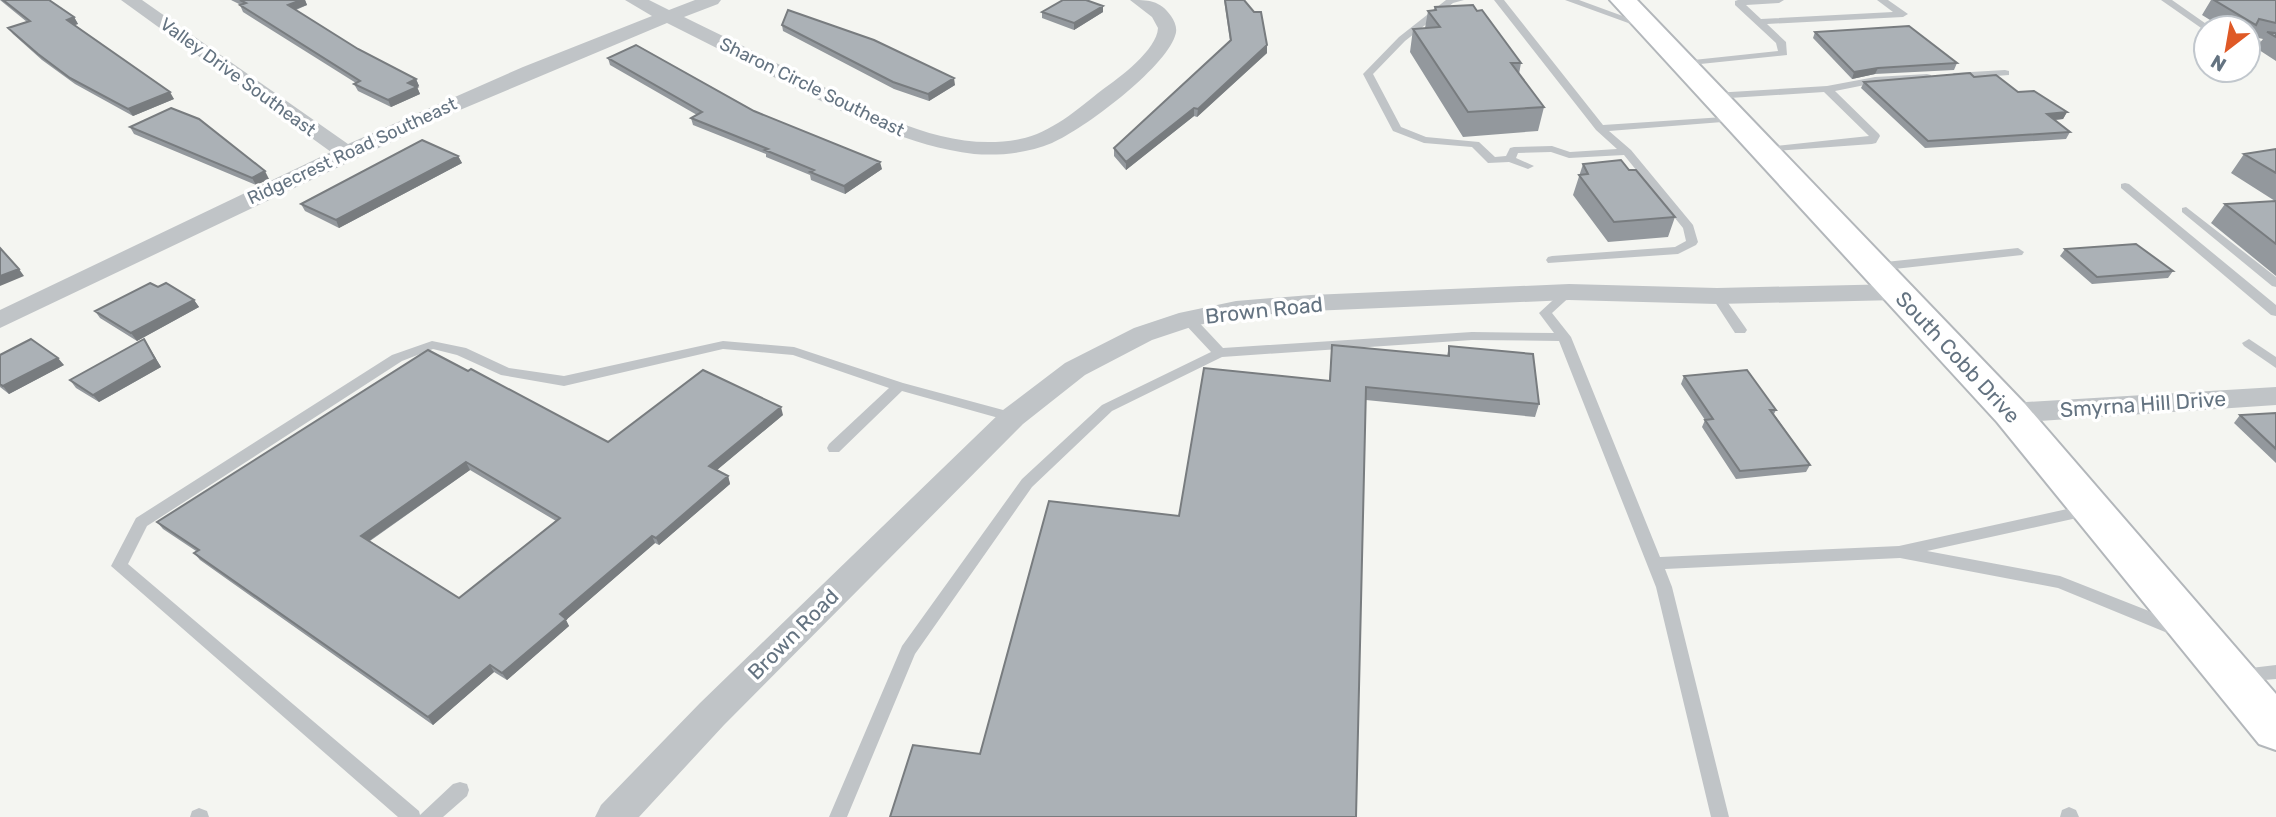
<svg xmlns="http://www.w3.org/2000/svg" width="2276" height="817" viewBox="0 0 2276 817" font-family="Rubik,sans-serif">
  <rect width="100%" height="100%" fill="#f4f5f1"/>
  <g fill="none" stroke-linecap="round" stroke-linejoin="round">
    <g stroke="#b3b7bb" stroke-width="4">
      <path id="primary" d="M1610 0H1637L2025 404 2276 694V750L2259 744 1997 422Z"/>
    </g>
    <path fill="#c0c4c7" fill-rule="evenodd" d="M1446 0H1464L1453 3 1405 41 1373 74 1401 127 1426 137 1479 142 1495 157 1506 156 1510 148 1514 147 1552 146 1570 152 1617 149 1596 130 1494 0H1504L1603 125 1739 116 1740 118 1735 121 1609 131 1631 150 1693 225 1698 242 1696 245 1678 254 1548 263 1546 260 1548 257 1552 256 1675 247 1686 241 1683 228 1624 155 1569 158 1551 152 1518 153 1516 158 1534 166 1528 169 1509 162 1488 163 1472 147 1424 143 1393 131 1363 74 1399 37Z
      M1565 0H1579L1650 26 1642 28Z
      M1738 0H1784L1779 3 1746 5 1761 19 1893 12 1877 0H1888L1908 14 1903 17 1767 24 1786 42 1787 55 1681 66 1679 64 1684 61 1778 51 1776 43 1735 5V1Z
      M2161 0H2172L2212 28 2204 30Z
      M2248 38 2276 44V50L2248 44Z
      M2005 70 2009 71V75L1954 79 1949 76 1954 73Z
      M1927 74 1931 75V79L1875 83 1835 91 1879 134 1880 136 1876 143 1872 144 1761 152 1760 150 1765 147 1869 136 1824 92 1714 99 1709 96 1714 93 1827 86 1875 77Z
      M2125 183 2129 184 2276 305V316L2271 315 2121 188V184Z
      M2186 207 2276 277V287L2272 286 2182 212V208Z
      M2018 248 2024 252 2022 255 1876 271 1870 267 1876 263Z
      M1569 288 1575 292 1552 313 1571 337 1660 557 1899 546 2090 504 2095 506 2098 510 2095 514 1927 551 2060 576 2182 624 2184 629 2182 634 2176 636 2170 634 2058 588 1900 558 1665 569 1672 587 1729 817H1711L1656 587 1559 341 1472 340 1222 357 1112 411 1032 487 915 654 847 817H829L902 646 1022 479 1102 405 1211 352 1183 322 1182 319 1183 316H1193L1223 348 1472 332 1554 333 1539 313 1565 289Z
      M1717 292 1721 293 1745 327 1747 330 1745 333H1735L1711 296Z
      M2249 339 2276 357V368L2244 346 2242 343Z
      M432 341 466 348 509 368 564 376 723 341 794 347 903 383 1018 414 1020 417 1013 422 902 391 839 452H829L827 448 829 444 889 388 793 355 723 349 564 386 501 375 457 355 433 349 402 361 147 526 128 564 419 811 420 815 453 784 460 782 467 784 469 790 467 796 443 817H398L111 566 136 518 392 355Z
      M2276 665V679L2240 682 2234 680 2231 675 2234 670Z
      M2069 807 2076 810 2079 817H2060L2062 810Z
      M199 808 207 811 209 817H190L192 811Z"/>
    <path fill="#c0c4c7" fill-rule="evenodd" d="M121 0H142L348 144 523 67 652 16 625 0H649L669 10 695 0H721L718 4 684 17C725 37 767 58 808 79 872 111 945 154 1020 139 1051 133 1078 109 1102 90 1119 78 1157 50 1158 28L1152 17 1130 0C1148 0 1160 0 1171 16 1175 22 1178 29 1175 36 1164 69 1084 129 1052 143 1028 153 1000 156 974 154 909 146 853 117 795 88 753 66 710 45 667 23L448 115 0 328V310L331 152Z
      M1569 284 1717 288 1898 284 1907 287 1911 292 1907 297 1898 300 1717 304 1569 300 1311 311 1236 317 1194 326 1152 340 1085 375 1023 424 724 725 639 817H595L601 805 700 703 1003 410 1065 363 1134 328 1179 313 1236 301 1311 295Z
      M2276 387V405L2011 423 2001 420 1997 413 2001 406 2011 403Z"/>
    <use href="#primary" fill="#fff" fill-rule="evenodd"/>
  </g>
  <path fill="#93989d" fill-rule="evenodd" d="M0 0H49L74 17 78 24 75 25 174 99 133 116 75 84 42 60 13 34 8 28 27 22Z
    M231 0H305L307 5 296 10 358 49 416 79 419 86 417 87 420 94 391 107 358 91 354 84 356 83 243 12 240 5H241Z
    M1224 0H1244L1267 53 1197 117 1194 116 1126 170 1114 156V148L1230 41Z
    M2211 0H2276V61L2256 48 2263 39 2249 36 2248 38V28H2223L2202 15Z
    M1435 7 1521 63 1519 74 1544 107 1538 131 1463 137 1410 52 1413 29 1425 28 1428 11 1434 10Z
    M1042 12H1103L1074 30 1042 18Z
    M782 25 955 85 929 101 894 89 783 31Z
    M1815 32 1957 63 1954 70 1875 74 1852 79 1813 38Z
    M608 58 754 111 882 169 845 194 811 180 810 175 766 157V154L693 125 691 118 697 115 610 65Z
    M1974 77 2018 92 2067 112 2063 119 2054 120 2070 132 2066 139 1925 148 1861 88 1864 82Z
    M130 127 269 179 256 185 134 134Z
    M2276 149V276L2211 223 2225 204 2275 201 2231 173 2244 154Z
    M458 156 462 163 339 228 305 211 301 204Z
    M1583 164 1629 170 1675 217 1668 237 1608 242 1573 195Z
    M2065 249 2173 271 2168 278 2092 284 2060 256Z
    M194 300 199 307 137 341 100 318 95 311Z
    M144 339 161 367 99 402 76 388 70 380Z
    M1332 345 1447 356 1449 346 1539 404 1535 417 1366 400 980 754 1179 516 1329 381Z
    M0 355 64 365 9 394 0 387Z
    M468 371 608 442 783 415 717 470 728 476 730 484 659 545 655 543 566 620 569 626 507 680 494 672 433 725 200 560 194 553 196 551 163 529 157 522ZM470 470 556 521 459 598 370 541Z
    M1684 376 1776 410 1774 414 1810 465 1806 472 1736 479 1702 427 1705 420 1681 384Z
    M2276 413V463L2234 423 2240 415Z"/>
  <path fill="#787c7f" d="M301 0H305L307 5 291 11 288 5Z
    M1103 6V12L1074 30V23Z
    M74 17 78 24 71 26 67 20Z
    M1267 45V53L1197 117 1198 109Z
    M1878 68 1875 74 1852 79 1854 72Z
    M954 78 955 85 929 101 928 94Z
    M416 79 419 86 417 87 420 94 391 107 388 100 408 83Z
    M170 92 174 99 133 116 128 109Z
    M1194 108V116L1126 170V162Z
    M2067 112 2063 119 2043 121 2047 114Z
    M458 156 462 163 339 228 336 220Z
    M880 162 882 169 845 194 844 186Z
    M265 171 269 179 256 185 252 178Z
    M19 269 24 276 0 286V276Z
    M194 300 199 307 137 341 131 333Z
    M144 339 161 367 99 402 93 395Z
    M58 358 64 365 9 394 3 386Z
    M781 407 783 415 712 474 709 466Z
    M466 462 470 470 366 543 361 536Z
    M728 476 730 484 659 545 656 538Z
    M652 536 655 543 566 620 569 626 507 680 502 673 560 614Z
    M490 665 494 672 433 725 428 717Z"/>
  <path fill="#abb1b6" stroke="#787c7f" stroke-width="2" fill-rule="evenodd" d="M3 0H49L74 17 67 20 170 92 128 109 70 78 38 54 8 28 30 21Z
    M240 0H301L288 5 358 49 416 79 408 83 417 87 388 100 354 84 360 81 240 5 246 3Z
    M1063 0H1086L1103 6 1074 23 1042 12Z
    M1225 0H1244L1254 12H1261L1267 45 1198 109 1194 108 1126 162 1114 148 1231 40Z
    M2214 0H2276V23L2259 19 2256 25Z
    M1473 5 1477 11 1482 10 1521 63H1511L1544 107 1468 112 1413 29 1440 27 1428 11 1436 10 1435 7Z
    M788 10 874 40 954 78 928 94 893 82 782 25Z
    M1909 26 1957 63 1878 68 1854 72 1815 32Z
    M2267 32 2276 33V37Z
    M636 45 754 111 880 162 844 186 810 172 814 170 765 150 768 149 691 118 702 112 608 58Z
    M1970 73 1974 77 1996 75 2018 92 2034 91 2067 112 2047 114 2070 132 1928 141 1864 82Z
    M171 108 199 119 265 171 252 178 130 127Z
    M422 140 458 156 336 220 301 204Z
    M2276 149V173L2244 154Z
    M1621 160 1629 170H1636L1675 217 1614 222 1579 175 1588 174 1583 164Z
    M2276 201V244L2225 204Z
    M2136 244 2173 271 2097 277 2065 249Z
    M0 248 19 269 0 276Z
    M150 283 158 287 166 283 194 300 131 333 95 311Z
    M31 339 58 358 3 386 0 384V355Z
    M144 339 155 359 93 395 70 380Z
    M1332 345 1449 356V346L1533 354 1539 404 1366 387 1356 817H890L913 745 980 754 1049 501 1179 516 1204 368 1330 381Z
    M428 350 468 371 471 369 608 442 703 370 781 407 709 466 728 476 656 538 652 536 560 614 566 619 502 673 490 665 428 717 194 553 199 550 157 522ZM466 462 560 518 459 598 361 536Z
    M1747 370 1776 410H1770L1810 465 1740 471 1705 420 1713 419 1684 376Z
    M2276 413V449L2240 415Z"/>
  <g text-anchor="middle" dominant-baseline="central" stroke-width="7" stroke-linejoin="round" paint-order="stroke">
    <g font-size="18" fill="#647381" stroke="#fff">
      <text transform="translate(238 77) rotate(36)">Valley Drive Southeast</text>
      <text transform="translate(812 87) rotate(26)">Sharon Circle Southeast</text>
      <text transform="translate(352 151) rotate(-25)">Ridgecrest Road Southeast</text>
    </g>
    <g font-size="21" fill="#647381" stroke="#fff">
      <text transform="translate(1264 310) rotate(-6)">Brown Road</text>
      <text transform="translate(1958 357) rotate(47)">South Cobb Drive</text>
      <text transform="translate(2143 404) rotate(-4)">Smyrna Hill Drive</text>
      <text transform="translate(793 634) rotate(-45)">Brown Road</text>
    </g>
  </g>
  <g transform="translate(2227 49) rotate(211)"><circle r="33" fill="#ffffff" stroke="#c1c7cd" stroke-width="2"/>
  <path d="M0-5L12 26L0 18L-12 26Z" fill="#df5926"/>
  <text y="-10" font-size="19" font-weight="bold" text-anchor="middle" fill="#647381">N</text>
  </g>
</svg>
